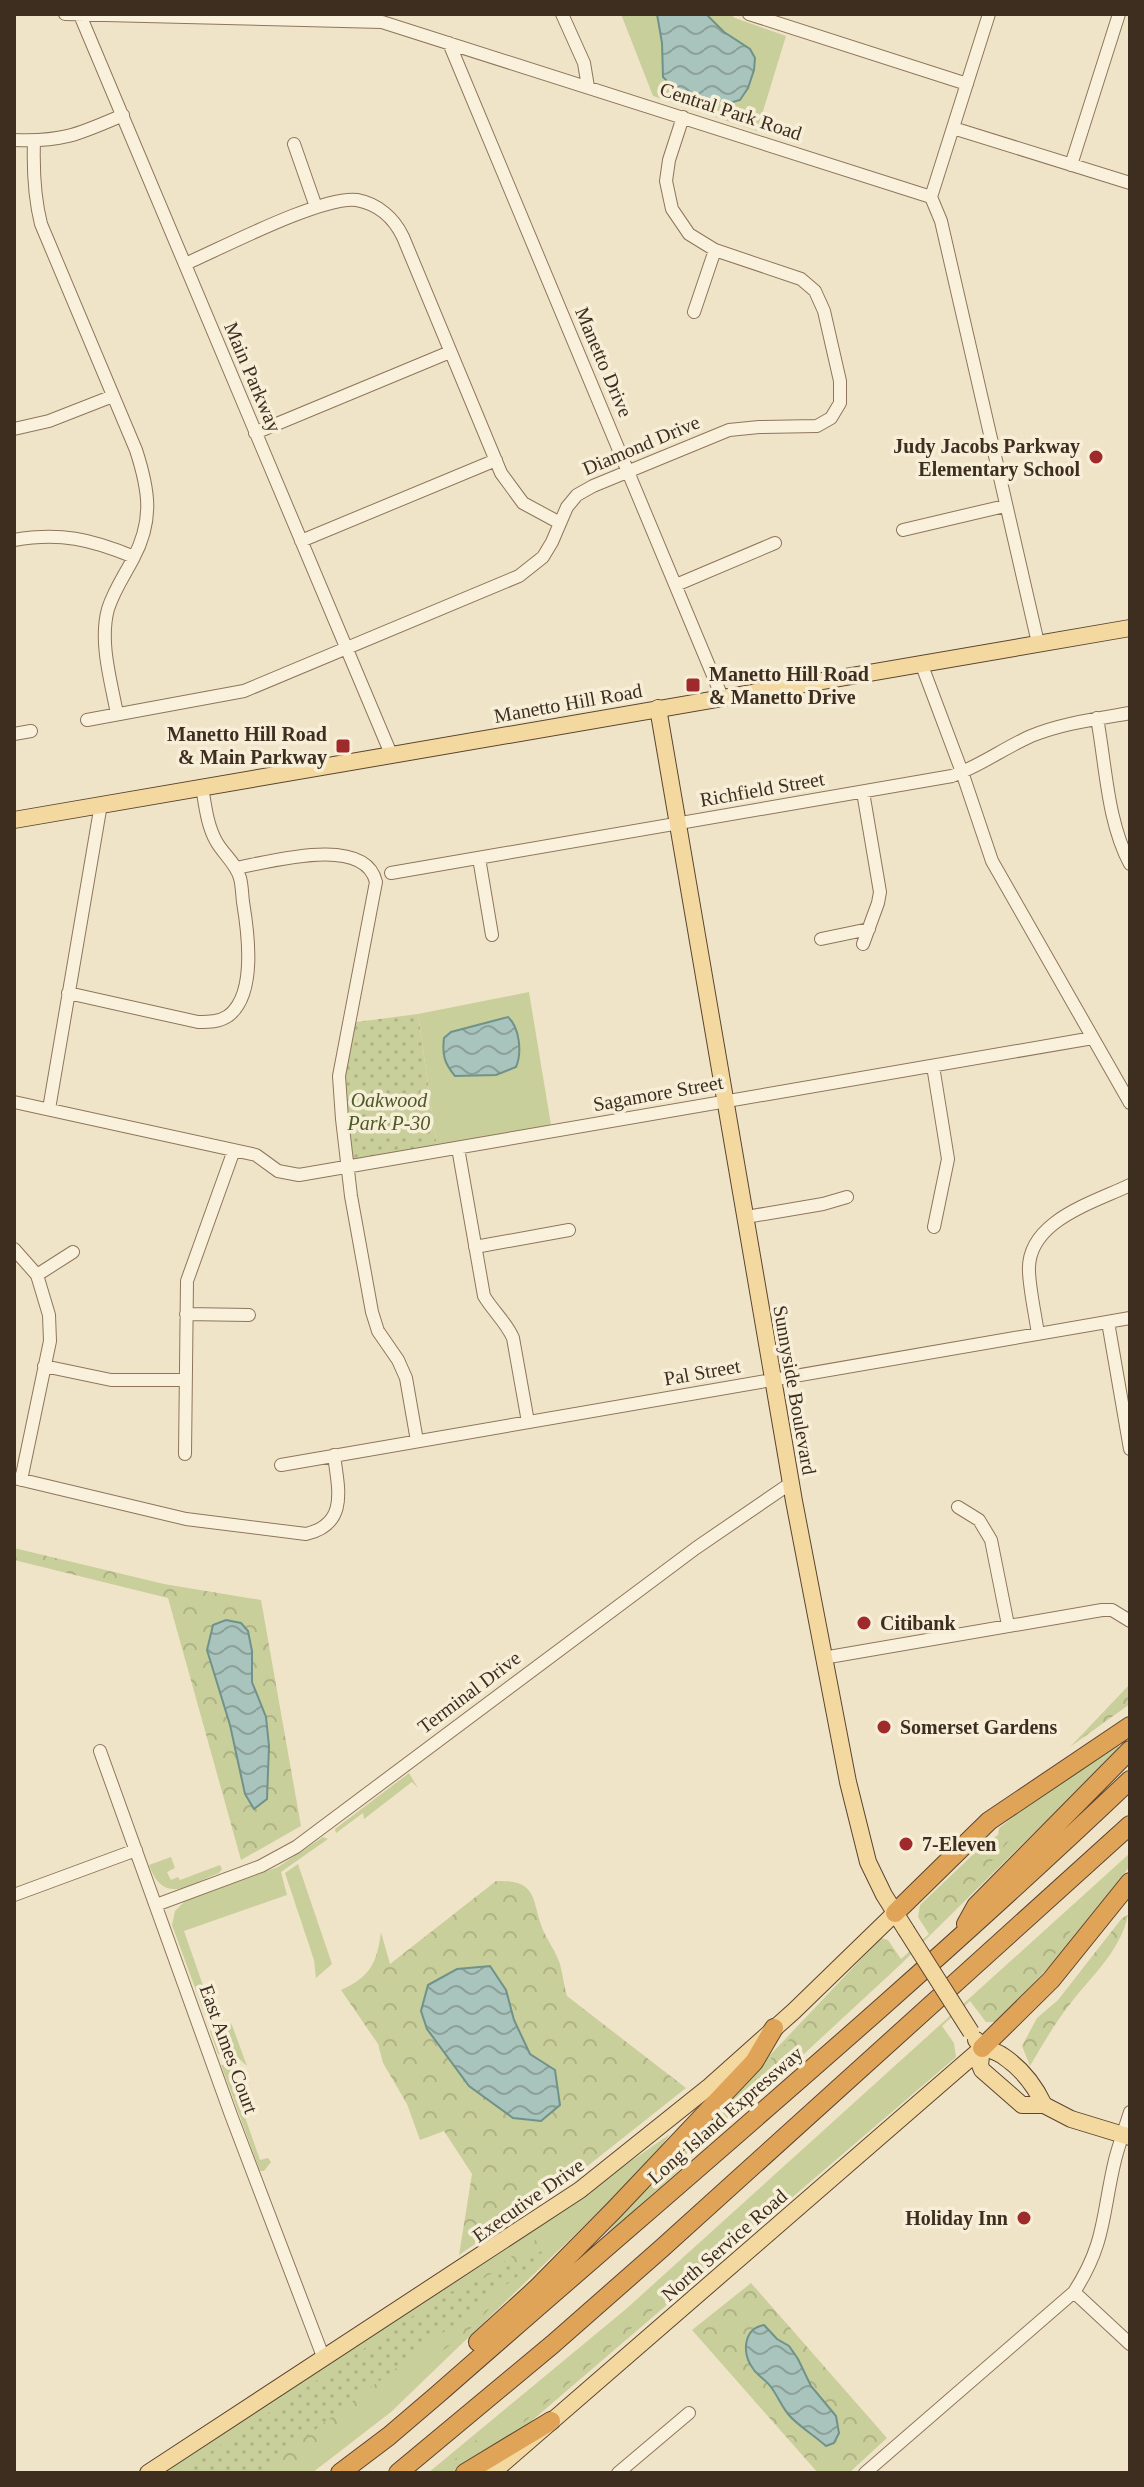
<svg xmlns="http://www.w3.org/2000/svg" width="1144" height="2487" viewBox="0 0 1144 2487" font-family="Georgia,serif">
  <defs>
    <pattern id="forest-crowns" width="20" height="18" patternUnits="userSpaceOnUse" patternTransform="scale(2)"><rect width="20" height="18" fill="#c9cf9b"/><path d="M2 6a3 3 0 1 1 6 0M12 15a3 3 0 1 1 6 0" fill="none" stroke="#aeb285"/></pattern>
    <pattern id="park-dots" width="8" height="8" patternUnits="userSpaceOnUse" patternTransform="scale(2)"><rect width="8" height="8" fill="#c9cf9b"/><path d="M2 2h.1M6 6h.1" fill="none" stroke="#aeb285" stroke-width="1.8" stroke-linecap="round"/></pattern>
    <pattern id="water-waves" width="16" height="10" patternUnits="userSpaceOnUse" patternTransform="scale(2)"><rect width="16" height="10" fill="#a9c4bc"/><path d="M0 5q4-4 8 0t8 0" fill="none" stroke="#8ba098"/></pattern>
  </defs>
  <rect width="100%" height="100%" fill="#f0e4c8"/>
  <path fill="#c9cf9b" d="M621 14H730L735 18 786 36 757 131 653 96Z
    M529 992 551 1125 437 1147 418 1014Z
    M1117 1745 1120 1748 900 1965 589 2253 682 2148 881 1938 888 1940 901 1959 929 1934 918 1917 920 1905 983 1845 998 1835 999 1828 1031 1803Z
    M409 1773 418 1788 412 1782 364 1819 363 1813 336 1833 335 1829Z
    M323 1837 328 1839 281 1872 287 1895 184 1931 213 2014 205 2015 172 1925 175 1911 185 1901 278 1867Z
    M1130 1853V1866L1079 1933 999 2022H986L970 2001 942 2026 954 2043 956 2057 521 2430 459 2473H428L626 2309Z
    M171 1857 175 1868 167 1872 171 1880 178 1877 180 1880 220 1865 222 1869 219 1873C189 1885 164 1906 149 1865Z
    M298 1864 332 1964 316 1978 314 1960 285 1873Z
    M230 2023 232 2025 247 2066 236 2056 218 2054 210 2031Z
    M230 2064 238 2071 231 2077 260 2160 268 2158 271 2162 264 2171H260L221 2065Z
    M670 2134 646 2166 391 2412 312 2473H163L512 2244Z"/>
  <path fill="url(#forest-crowns)" fill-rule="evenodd" d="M14 1548 164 1584 261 1600 301 1826 241 1860 168 1598 14 1560ZM207 1650 251 1677 266 1716 269 1746 267 1798 245 1794 230 1725Z
    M1130 1684V1704L1070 1747Z
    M1018 1813 1031 1815 931 1933 922 1910 955 1873 976 1863 986 1854 1002 1836Z
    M496 1881C539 1880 531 1900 543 1930 548 1941 556 1952 560 1964 563 1975 564 1986 567 1996L686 2088 580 2172 459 2255 472 2174 444 2131 420 2140 407 2104 383 2063 378 2044 341 1990C370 1977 377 1963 381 1932L390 1964Z
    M1128 1915C1120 1953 1089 1978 1067 2008 1053 2026 1042 2046 1030 2066L1022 2046 1037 2018 1058 2000 1122 1918Z
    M1078 1920 1048 1964 1028 1982 991 2022 976 2001 979 1993Z
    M890 1944 899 1963 802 2052 746 2095V2091L773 2056 872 1957Z
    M568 2228 469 2330 288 2473H194L537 2239Z
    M745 2229 514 2431 449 2473H440L469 2446 596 2343 654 2304 707 2248Z
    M751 2283 887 2438 849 2473H818L692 2330ZM764 2325 777 2339 789 2347 798 2359 811 2386 836 2416 825 2446 788 2414 770 2385 755 2373 746 2344 748 2334 755 2327Z"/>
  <path fill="url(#park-dots)" d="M418 1014 437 1147 351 1162 342 1076 356 1022Z
    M564 2241 258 2473H179L444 2295Z"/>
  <path fill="url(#water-waves)" stroke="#6f938a" stroke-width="2" d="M657 14H706L724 32 750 49 755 58 754 70 748 88 740 100 733 102 700 101 682 93 671 85 663 77 662 43Z
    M508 1017C520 1028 522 1053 516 1067L496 1075 455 1076C444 1063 442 1054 444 1038L451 1032Z
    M226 1620 241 1623 248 1631 252 1651V1682L266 1717 269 1746 267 1799 254 1809 245 1794 230 1725 207 1650 213 1625Z
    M490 1966 506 1990 514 2020 530 2054 555 2070 560 2105 541 2121 513 2118 469 2086 427 2029 421 2011 428 1985 457 1969Z
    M764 2325 777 2339 789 2346 798 2359 811 2386 836 2416 839 2433 834 2443 826 2446C814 2435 798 2426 788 2414 781 2405 777 2395 771 2387 766 2380 758 2376 754 2370 742 2355 742 2329 764 2325Z"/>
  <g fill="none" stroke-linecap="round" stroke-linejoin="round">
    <g stroke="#8d765c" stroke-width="14">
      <path id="minor" d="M65 14 382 22 931 197 941 221 1038 643
        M562 14 584 63 588 87
        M749 14 967 84
        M80 15 391 754
        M449 43 722 697
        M953 128 1130 183
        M14 140C63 142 79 134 123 115
        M34 141C33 170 34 196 41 224L136 450C149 490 154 520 133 559 124 576 114 590 108 609 99 642 111 681 117 714
        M294 144 316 207
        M1071 165 1119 14
        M931 197 989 14
        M185 264C220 249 323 195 357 200 378 204 394 218 403 237L501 473 523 503 560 523
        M694 312 715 250
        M14 429 49 421 113 396
        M255 433 450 352
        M903 530 1005 506
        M14 540C60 532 91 539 134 557
        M301 541 496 460
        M676 585 775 543
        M921 663 962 772 992 861 1130 1103
        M1097 718C1106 766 1107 821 1130 864
        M87 720 244 691 519 576 543 557 552 542 567 507 577 495 593 486 729 430 759 427 817 426 831 418 840 403V381L824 311 815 291 801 279 715 250 689 234 672 209 666 181 669 160 683 117
        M14 734 31 731
        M863 792 880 892 878 903 863 944
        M479 858 492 935
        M236 868C269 862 365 834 376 882L339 1076 342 1119 351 1196 372 1312 378 1331 398 1360 406 1378 417 1441
        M391 873 952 776C980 766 1004 748 1031 736 1063 723 1097 719 1130 713
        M821 939 869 929
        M68 993 198 1022C209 1022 219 1022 228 1016 257 995 248 932 243 902 242 894 242 885 240 878 236 863 223 854 216 841 207 825 205 804 202 787
        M933 1066 948 1159 934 1227
        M14 1102 256 1155 278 1171 299 1175 1093 1038
        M49 1109 101 804
        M458 1148 484 1296C493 1311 506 1322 513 1338L528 1422
        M746 1217 823 1204 847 1197
        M475 1247 569 1230
        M14 1249 37 1275 49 1315 50 1341 21 1480
        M37 1275 73 1252
        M186 1314 249 1315
        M1108 1322 1130 1449
        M1038 1334C1035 1313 1030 1292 1029 1272 1026 1221 1093 1203 1130 1185
        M44 1366 111 1380H185
        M185 1454 187 1281 234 1150
        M281 1465 1130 1318
        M14 1478 186 1519 306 1534C349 1524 338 1488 334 1455
        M958 1507 979 1520 991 1540 1008 1625
        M823 1658 1102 1610H1112L1130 1621
        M100 1751 231 2115 324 2359
        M14 1895 136 1850
        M156 1905 261 1866 296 1847 696 1548 791 1483
        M1074 2292 1130 2344
        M618 2473 689 2413
        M865 2473 1074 2292C1106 2243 1102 2214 1115 2160 1119 2144 1125 2128 1130 2112"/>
    </g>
    <g stroke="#5b4430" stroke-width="18">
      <path id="major" d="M658 708 794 1501 848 1782 868 1862 884 1895 906 1930
        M14 820 1130 628
        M976 2040C984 2051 993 2049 1003 2056 1021 2068 1035 2086 1044 2105
        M982 2048 980 2065 982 2070 1022 2105H1044L1071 2119 1130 2137
        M148 2473 580 2190 710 2086 794 2011 895 1913
        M492 2473 982 2048"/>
    </g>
    <g stroke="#5b4430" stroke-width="20">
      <path id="highway" d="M895 1913 989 1821 1130 1726
        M966 1924 976 1906 1130 1750
        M982 2048 1051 1980 1130 1882
        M478 2342 536 2289 614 2210 754 2062 774 2028
        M340 2473 389 2436 437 2395C669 2191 906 1993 1130 1780
        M398 2473 553 2344 661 2249 1130 1825
        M465 2473 551 2421"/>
    </g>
    <use href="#minor" stroke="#faf1dc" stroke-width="12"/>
    <use href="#major" stroke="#f3d9a0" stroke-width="16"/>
    <use href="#highway" stroke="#e0a458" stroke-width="18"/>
    <g stroke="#5b4430" stroke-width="18" stroke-linecap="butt">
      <path id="major-bridge" d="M906 1930 971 2032"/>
    </g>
    <use href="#major-bridge" stroke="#f3d9a0" stroke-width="16"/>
  </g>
  <g fill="#9e2a2b" stroke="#f7eed8" stroke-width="3">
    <circle cx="1096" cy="457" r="8"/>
    <rect x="685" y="677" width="16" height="16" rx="4"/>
    <rect x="335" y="738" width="16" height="16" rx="4"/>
    <circle cx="864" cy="1623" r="8"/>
    <circle cx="884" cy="1727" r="8"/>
    <circle cx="906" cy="1844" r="8"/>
    <circle cx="1024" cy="2218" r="8"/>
  </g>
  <g text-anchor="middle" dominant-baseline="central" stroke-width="7" stroke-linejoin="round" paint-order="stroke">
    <g font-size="20" fill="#3d2e20" stroke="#f7eed8">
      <text transform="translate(731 111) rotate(18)">Central Park Road</text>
      <text transform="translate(604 362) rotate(67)">Manetto Drive</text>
      <text transform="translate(253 377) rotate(67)">Main Parkway</text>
      <text transform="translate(641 445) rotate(-23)">Diamond Drive</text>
      <text transform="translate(568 703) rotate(-10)">Manetto Hill Road</text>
      <text transform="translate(762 789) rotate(-10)">Richfield Street</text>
      <text transform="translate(658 1093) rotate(-10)">Sagamore Street</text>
      <text transform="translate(702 1372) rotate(-10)">Pal Street</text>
      <text transform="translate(795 1390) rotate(80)">Sunnyside Boulevard</text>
      <text transform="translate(469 1692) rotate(-37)">Terminal Drive</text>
      <text transform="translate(229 2049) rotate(70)">East Ames Court</text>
      <text transform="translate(725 2115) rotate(-41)">Long Island Expressway</text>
      <text transform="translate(528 2200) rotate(-35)">Executive Drive</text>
      <text transform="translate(724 2245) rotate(-41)">North Service Road</text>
    </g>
    <g font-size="20" font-weight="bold" fill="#3d2e20" stroke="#f7eed8" text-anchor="start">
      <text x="1080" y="446" text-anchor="end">Judy Jacobs Parkway<tspan x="1080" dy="23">Elementary School</tspan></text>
      <text x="709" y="674">Manetto Hill Road<tspan x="709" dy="23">&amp; Manetto Drive</tspan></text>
      <text x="327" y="734" text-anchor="end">Manetto Hill Road<tspan x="327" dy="23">&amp; Main Parkway</tspan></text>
      <text x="880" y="1623">Citibank</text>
      <text x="900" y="1727">Somerset Gardens</text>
      <text x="922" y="1844">7-Eleven</text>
      <text x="1008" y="2218" text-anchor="end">Holiday Inn</text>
    </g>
    <g font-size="20" font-style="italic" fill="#4d5a26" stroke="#f7eed8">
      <text x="389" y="1100">Oakwood<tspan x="389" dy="23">Park P-30</tspan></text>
    </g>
  </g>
  <rect width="1144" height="2487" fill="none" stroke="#3d2e20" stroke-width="32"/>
</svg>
